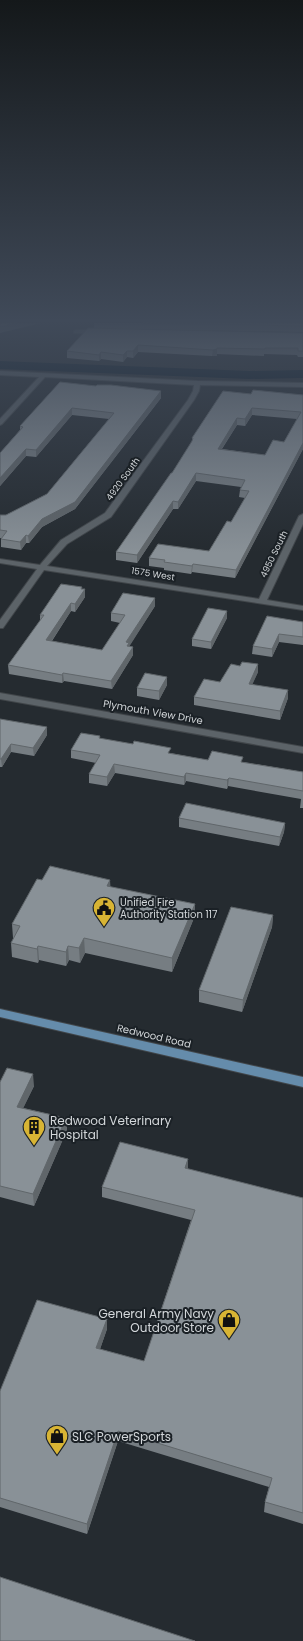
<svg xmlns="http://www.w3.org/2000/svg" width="303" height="1641" viewBox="0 0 303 1641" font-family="Poppins,sans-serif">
  <rect width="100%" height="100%" fill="#252b30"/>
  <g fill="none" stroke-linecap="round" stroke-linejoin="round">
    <path fill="#011220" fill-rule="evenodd" d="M0 361 249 371 303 370V378L249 379 0 369Z"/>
    <g stroke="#41464a" stroke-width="2">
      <path id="minor" d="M76 330H98L101 332 98 334 74 333V331Z
        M0 371 197 381 303 383V387L200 385 199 391 194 400 111 517 67 544 47 566 259 599 299 516 303 514V524L267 600 303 606V610L44 570 3 628H0V620L37 569 0 563V559L40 565 61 540 105 513 188 400 193 391 194 385 45 377 2 424 0 425V419L39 377 0 375Z
        M0 693 303 747V753L0 699Z"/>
    </g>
    <g stroke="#41464a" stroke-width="2">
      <path id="major" d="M0 1009 303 1077V1087L0 1017Z"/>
    </g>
    <use href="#minor" fill="#5c6368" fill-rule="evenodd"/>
    <use href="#major" fill="#658cab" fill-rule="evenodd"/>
  </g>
  <path fill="#767d82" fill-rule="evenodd" d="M94 323H303V332L175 330 303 333V357H298L297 355 264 354V356L217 354V356H212L138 352 133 358 127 357 123 362 101 359 99 361 67 358V351L94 328Z
    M60 382 161 398 75 509 42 527 29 543H26L21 550 1 547V539L2 538H0V515H6L47 494 109 419 72 415 36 457 26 456 0 486V453L20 430V426Z
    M251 394 303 395V449L235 578 192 572 191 574 164 570V568L149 566V558L209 551 231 522 245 498 239 497 240 490 241 487 196 481 178 509H173L137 563 116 560V552L172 473 192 442V438ZM252 415 297 419 284 442 265 455 222 449 237 425 245 426Z
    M82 589H85V597L75 612 71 611 52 641 102 650 120 623 111 621V613L155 606 129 646 133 647V655L112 689 64 681 62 683 9 674 8 665 40 621V615Z
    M227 611V618L211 649 192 646V639Z
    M303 622V645L279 642 272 657 252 654 253 646Z
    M258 672 252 684 288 698 280 720 194 705V697L220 682Z
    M167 677V685L159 700 137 696V688Z
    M0 719 47 735 34 756 11 752 2 767H0Z
    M100 736V739L170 753 208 760 243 762 303 772V808H300L301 799 228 786 227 789 186 781 184 785 115 773 107 786 89 783V774L96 763 71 758V750Z
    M179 818 285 823 284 832 279 846 179 827Z
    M42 880 111 887 195 904 194 918 172 972 85 953 80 963 69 960 66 966 39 960 38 963 12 957 11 943 14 938H13L12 924Z
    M273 915 272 927 242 1012 199 1002V990Z
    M0 1082 34 1086 23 1108 66 1118 67 1130 34 1206 0 1197Z
    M188 1169 303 1198V1524L264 1512 265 1502 269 1487 118 1441 87 1534 0 1507V1391L107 1319V1329L100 1349 144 1361 191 1220 102 1197V1187Z"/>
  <path fill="#60666a" d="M17 323H41L0 333V327Z
    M138 345V352L133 358V351Z
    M217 348V356H212L213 350Z
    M127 351V357L123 362V355Z
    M101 352V359L99 361V355Z
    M161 391V398L75 509 42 527 29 543 28 536 42 519Z
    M72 408V415L36 457V450Z
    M252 408V415L245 426V419Z
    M237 418V425L217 456 218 449Z
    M303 443V449L235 578 236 570Z
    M26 449V456L0 486V478Z
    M196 473V481L178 509V502Z
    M173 501V509L137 563V555Z
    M26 535V543L21 550 20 542Z
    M193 564 192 572 191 574 192 566Z
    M82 587V593L85 589V597L75 612V604Z
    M155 598V606L129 647 127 654 126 642Z
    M71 603V611L47 648 46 640Z
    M227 611V618L211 649V642Z
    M279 634V642L272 657V649Z
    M133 647V655L112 689 111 681Z
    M258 664V672L249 692V684Z
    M63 673 64 681 62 683V675Z
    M167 677V685L159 700V691Z
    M288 690V698L280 720V711Z
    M47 727V735L34 756 33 748Z
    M11 744V752L2 767 1 759Z
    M114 764 115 773 107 786V777Z
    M186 773V781L184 785V777Z
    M229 778 228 786 227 789V780Z
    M285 823 284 832 279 846 280 837Z
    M110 880 111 894 107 886Z
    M195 904 194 918 172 972V958Z
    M273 915 272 927 242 1012 243 1000Z
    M84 938 85 953 80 963 79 948Z
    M38 946 39 960 38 963 37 949Z
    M68 946 69 960 66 966V952Z
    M33 1074 34 1086 18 1119 17 1107Z
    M66 1118 67 1130 34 1206 33 1194Z
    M188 1159V1170L185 1168Z
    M107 1319V1329L97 1358 96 1348Z
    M118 1431V1441L87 1534V1524Z"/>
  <path fill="#899197" stroke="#60666a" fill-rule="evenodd" d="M0 323H17L0 327Z
    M143 323H303V326Z
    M88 328 303 333V351H298V348H265V349L217 348V349L213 350 138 345 133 351H127L123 355 101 352 99 355 67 351Z
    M60 382 96 386 97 385H111L161 391 75 502 42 519 28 536 26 535 20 542 1 539 7 531 0 530V515H6L47 494 114 413 72 408 36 450 26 449 0 478V453L23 427 20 426Z
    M253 390 303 395V443L236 570 193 564 192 566 164 562 165 560 149 558 158 544 209 551 227 521 231 522 249 491 240 490 245 480 196 473 178 502 173 501 137 555 116 552 171 473H172L192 441 193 438H192L223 391 251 394ZM252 408 301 412 284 442 273 440 265 455 218 449 237 418 245 419Z
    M61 584 82 587 81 589H85L75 604 71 603 46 640 102 650 125 615 111 613 123 593 155 598 126 642 129 643 127 646 133 647 111 681 63 673 62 675 8 665 44 615H40Z
    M208 608 227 611 211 642 192 639Z
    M267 616 303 622V637L279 634 272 649 253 646Z
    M242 662 258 664 249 684 288 690 280 711 194 697 204 679 220 682 231 664 240 666Z
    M145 673 167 677 159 691 137 688Z
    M0 719 47 727 33 748 11 744 1 759H0Z
    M81 733 100 736 99 738 133 744 134 741 171 748 168 753 208 760 212 751 243 757 241 762 303 772V791L229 778 227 780 186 773 184 777 114 764 107 777 89 774 100 755 71 750Z
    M186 803 285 823 280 837 179 818Z
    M50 866 110 880 107 886 195 904 172 958 84 938 79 948 68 946 66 952 38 946 37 949 11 943 20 926 12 924 37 879 42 880Z
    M231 907 273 915 243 1000 199 990Z
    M7 1068 33 1074 17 1107 66 1118 33 1194 0 1186V1082Z
    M120 1142 188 1159 185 1168 303 1198V1513L265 1502 272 1478 118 1431 87 1524 0 1498V1391L37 1300 107 1319 96 1348 144 1361 195 1210 102 1187Z
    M0 1577 195 1641H0Z"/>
  <linearGradient id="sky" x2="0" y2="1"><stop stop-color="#14181a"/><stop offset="0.58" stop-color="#404a59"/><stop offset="1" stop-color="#404a59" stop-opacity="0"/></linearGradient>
  <rect width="303" height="553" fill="url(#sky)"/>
  <defs>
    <g id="civic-pin" transform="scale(1.15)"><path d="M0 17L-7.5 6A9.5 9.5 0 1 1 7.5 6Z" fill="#d8b434" stroke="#1b2126"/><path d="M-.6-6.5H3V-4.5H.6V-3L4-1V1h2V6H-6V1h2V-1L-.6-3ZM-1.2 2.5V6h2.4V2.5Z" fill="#111"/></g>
    <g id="building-pin" transform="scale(1.15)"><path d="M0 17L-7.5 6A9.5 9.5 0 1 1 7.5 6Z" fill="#d8b434" stroke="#1b2126"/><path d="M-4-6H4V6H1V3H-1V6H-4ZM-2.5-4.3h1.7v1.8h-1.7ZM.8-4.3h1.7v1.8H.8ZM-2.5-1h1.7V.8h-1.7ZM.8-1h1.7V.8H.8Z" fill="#111"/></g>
    <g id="shop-pin" transform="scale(1.15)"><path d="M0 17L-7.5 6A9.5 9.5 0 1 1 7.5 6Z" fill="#d8b434" stroke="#1b2126"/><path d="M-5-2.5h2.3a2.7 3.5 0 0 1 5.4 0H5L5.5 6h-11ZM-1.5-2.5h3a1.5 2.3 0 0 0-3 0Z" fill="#111"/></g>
  </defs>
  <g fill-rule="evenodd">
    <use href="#civic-pin" x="104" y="908"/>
    <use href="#building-pin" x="34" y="1127"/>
    <use href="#shop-pin" x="229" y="1320"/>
    <use href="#shop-pin" x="57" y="1436"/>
  </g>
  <g text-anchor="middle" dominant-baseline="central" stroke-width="4" stroke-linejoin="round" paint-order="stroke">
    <g font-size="9" fill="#d3d7da" stroke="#1b2126">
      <text transform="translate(123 479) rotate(-54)">4920 South</text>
      <text transform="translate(274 554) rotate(-64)">4950 South</text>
      <text transform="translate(153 574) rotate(9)">1575 West</text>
    </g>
    <g font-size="10" fill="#d3d7da" stroke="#1b2126">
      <text transform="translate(153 712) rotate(10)">Plymouth View Drive</text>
      <text transform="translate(154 1036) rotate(13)">Redwood Road</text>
    </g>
    <g font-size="10" fill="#d3d7da" stroke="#1b2126" text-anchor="start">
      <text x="120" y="902">Unified Fire<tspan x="120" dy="12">Authority Station 117</tspan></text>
    </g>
    <g font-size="12" fill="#d3d7da" stroke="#1b2126" text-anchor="start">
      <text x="50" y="1120">Redwood Veterinary<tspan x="50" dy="14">Hospital</tspan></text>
      <text x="214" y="1313" text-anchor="end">General Army Navy<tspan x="214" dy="14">Outdoor Store</tspan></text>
      <text x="72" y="1436">SLC PowerSports</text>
    </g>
  </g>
</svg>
